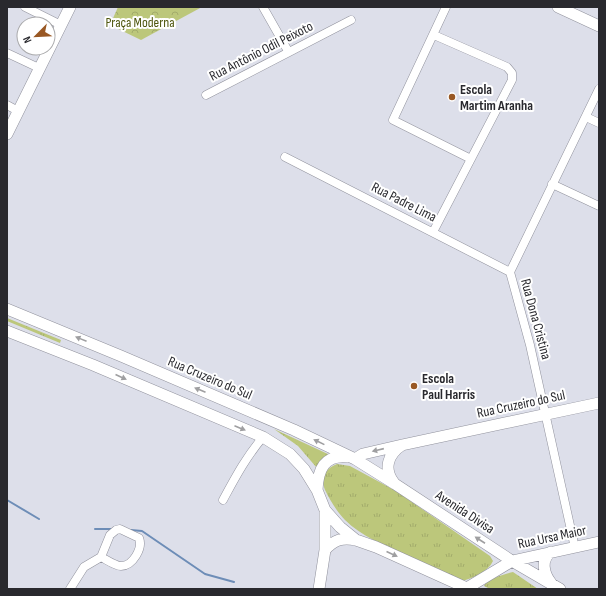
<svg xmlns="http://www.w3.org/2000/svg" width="606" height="596" viewBox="0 0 606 596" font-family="'Sofia Sans Condensed',sans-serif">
  <defs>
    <pattern id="grass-tufts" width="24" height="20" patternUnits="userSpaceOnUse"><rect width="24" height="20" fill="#bcc77b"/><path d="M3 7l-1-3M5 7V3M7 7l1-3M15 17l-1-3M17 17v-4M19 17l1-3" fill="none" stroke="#a2ab6b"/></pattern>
    <pattern id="park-crowns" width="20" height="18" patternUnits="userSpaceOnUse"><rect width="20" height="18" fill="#bcc77b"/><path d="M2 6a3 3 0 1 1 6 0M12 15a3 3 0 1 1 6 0" fill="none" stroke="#a2ab6b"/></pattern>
  </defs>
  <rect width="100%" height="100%" fill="#dddfea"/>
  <path fill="url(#grass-tufts)" d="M7 318 61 340 60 343 7 321Z
    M274 429 330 455 317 468 298 446Z
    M337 464 350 466 396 491 490 556 493 561C488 572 473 578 462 581 443 572 423 563 404 554 384 545 361 536 345 520 337 512 330 500 325 490 320 477 325 469 337 464Z
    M513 572 538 589H490L484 586C487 579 505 574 513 572Z"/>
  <path fill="url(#park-crowns)" d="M118 7H202L141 40 110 25Z"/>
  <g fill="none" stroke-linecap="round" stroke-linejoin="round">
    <path stroke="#6d8db7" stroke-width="2" d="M7 500 39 519
      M95 529H112
      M131 530 142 531 205 574 234 582"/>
    <g stroke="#91929d" stroke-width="9">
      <path id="street" d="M25 7 61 25
        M263 7 288 51
        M446 7 393 120 471 159
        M7 53 39 68
        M206 95 351 20
        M7 105 18 111
        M586 117 599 123
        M285 157 510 272
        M552 184 599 206
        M433 232 512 80V73L507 67 434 35
        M223 500C235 478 246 457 263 437
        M575 548 530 345 510 272 599 89
        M70 589 84 567 101 557 110 535 116 530 120 529 139 538C143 548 133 566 121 566 115 566 107 560 101 557"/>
    </g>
    <g stroke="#91929d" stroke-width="12">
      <path id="secondary" d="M558 7 599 26
        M7 134 70 7
        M7 309 121 356 294 430 355 459 395 484 512 561 560 589
        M7 331 93 365 263 437 290 454 304 469 317 490 325 510 340 527 356 540 376 547 469 589
        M355 459 363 454 402 445 599 403
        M394 483C383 469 388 454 402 445
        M317 490C318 470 324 454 348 457
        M325 550C334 540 342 537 356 540
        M551 583C544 574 540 560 551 552
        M467 588 512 561 599 542
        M319 589 325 550V510"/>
    </g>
    <use href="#street" stroke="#fff" stroke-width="8"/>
    <use href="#secondary" stroke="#fff" stroke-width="11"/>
  </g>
  <defs><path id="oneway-solid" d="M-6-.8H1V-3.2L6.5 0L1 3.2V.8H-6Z"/></defs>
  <g fill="#9f9fa1">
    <use href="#oneway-solid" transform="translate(81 339) rotate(-158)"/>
    <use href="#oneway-solid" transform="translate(121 377) rotate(24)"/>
    <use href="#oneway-solid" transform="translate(200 390) rotate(-157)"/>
    <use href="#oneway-solid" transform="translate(240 428) rotate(23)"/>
    <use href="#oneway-solid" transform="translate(319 442) rotate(-154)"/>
    <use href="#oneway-solid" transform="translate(378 450) rotate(167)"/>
    <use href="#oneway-solid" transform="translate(480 540) rotate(-147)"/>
    <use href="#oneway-solid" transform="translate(392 554) rotate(24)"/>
  </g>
  <g fill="#995824" stroke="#fff" stroke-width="1.5">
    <circle cx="452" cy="97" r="4"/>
    <circle cx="414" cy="386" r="4"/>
  </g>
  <g text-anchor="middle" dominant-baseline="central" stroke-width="4" stroke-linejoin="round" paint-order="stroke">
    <g font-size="14" fill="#4e560e" stroke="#fff">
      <text x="140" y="22">Praça Moderna</text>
    </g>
    <g font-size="14" fill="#29292e" stroke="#fff">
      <text transform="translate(261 51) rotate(-27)">Rua Antônio Odil Peixoto</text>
      <text transform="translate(404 202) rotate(27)">Rua Padre Lima</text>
      <text transform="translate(536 319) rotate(75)">Rua Dona Cristina</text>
      <text transform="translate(210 378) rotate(23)">Rua Cruzeiro do Sul</text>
      <text transform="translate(521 404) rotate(-12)">Rua Cruzeiro do Sul</text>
      <text transform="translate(465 512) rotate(33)">Avenida Divisa</text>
      <text transform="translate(552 537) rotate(-12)">Rua Ursa Maior</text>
    </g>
    <g font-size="14" font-weight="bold" fill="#29292e" stroke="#fff" text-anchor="start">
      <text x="460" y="89">Escola<tspan x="460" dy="16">Martim Aranha</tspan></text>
      <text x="422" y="378">Escola<tspan x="422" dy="16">Paul Harris</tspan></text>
    </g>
  </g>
  <rect width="606" height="596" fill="none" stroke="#29292e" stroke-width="16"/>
  <g transform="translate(36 36) rotate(246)"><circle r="19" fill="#ffffff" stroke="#a9a9ab"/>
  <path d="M0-3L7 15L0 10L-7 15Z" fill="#995824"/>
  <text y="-6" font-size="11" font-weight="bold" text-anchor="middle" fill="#29292e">N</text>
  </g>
</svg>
